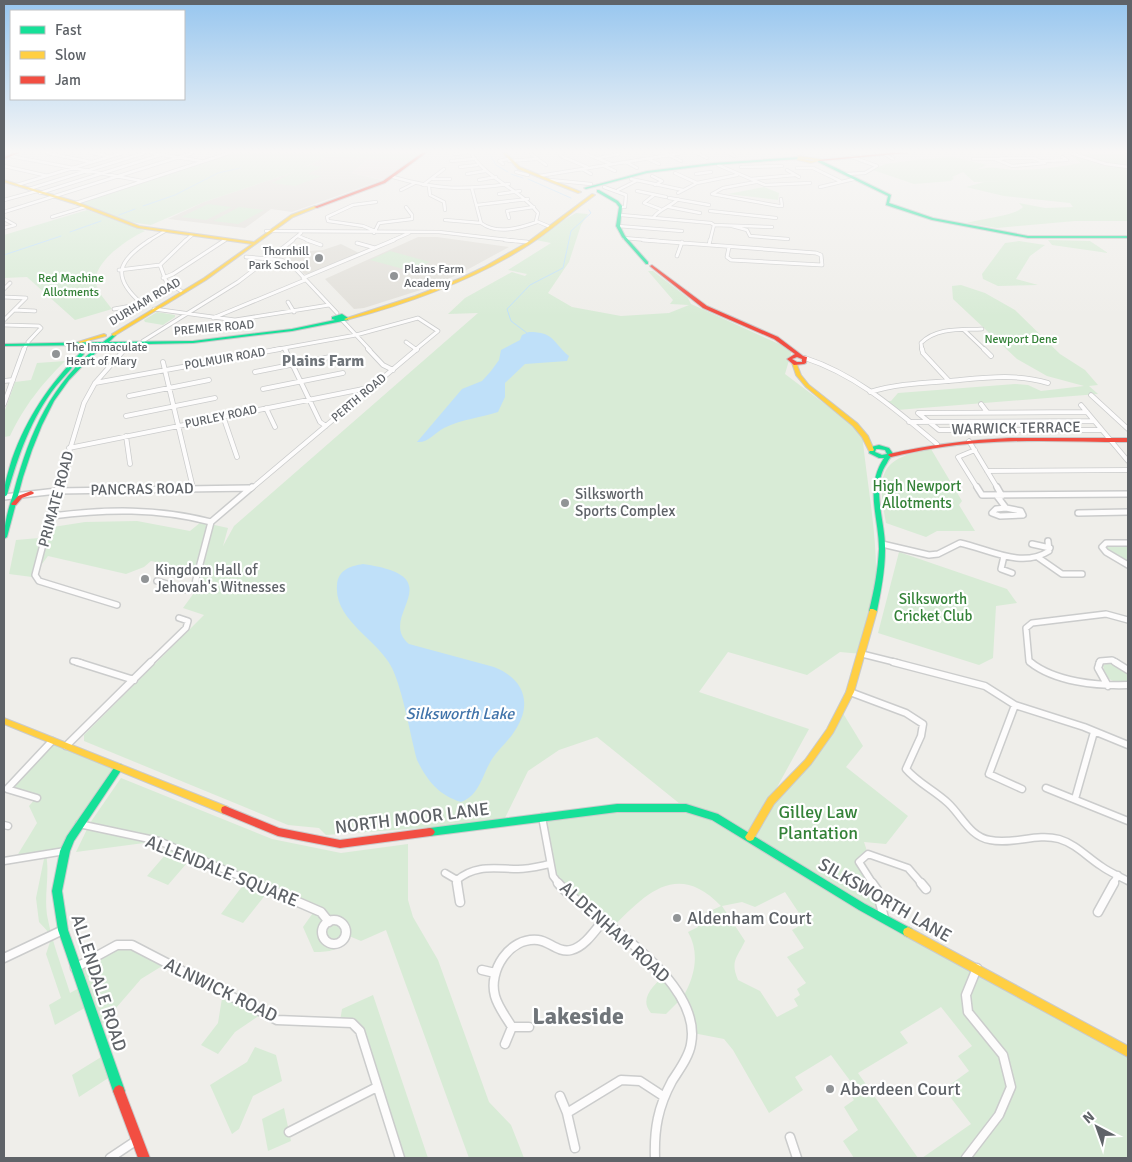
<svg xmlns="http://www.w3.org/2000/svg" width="1132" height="1162" viewBox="0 0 1132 1162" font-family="Signika,sans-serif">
  <rect width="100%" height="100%" fill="#efeeea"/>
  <path fill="#e2e0da" d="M328 156 369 158 352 173 382 180 292 212 271 209 245 228 168 219 204 202 297 171Z
    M418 237H437L509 247 463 272 430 287 364 308 354 309 325 279Z
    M341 244 359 253 311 274H304L296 264 286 260 297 252 323 250Z"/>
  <path fill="#eae0de" d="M369 158 413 161 384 180 352 173Z"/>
  <path fill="#d8ebd6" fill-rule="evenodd" d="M232 153H420L413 161 328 156 302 168 311 165 322 167 307 174 322 176 295 186 272 183 294 172 204 202 151 225 130 222 82 203Z
    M1069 153 1128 154V221H1075L997 228 967 223C980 219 1015 216 1023 207L1019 203 1045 208 1073 207 1070 203 1004 196 966 187 984 182 1029 181 974 182 963 172 952 177 954 178 951 181 914 184 873 170 885 164 923 159 954 157 987 165 975 170C996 165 999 170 1018 170 1039 170 1060 167 1081 163Z
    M764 187 779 193 778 200 728 194Z
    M208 204 232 207 206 220 181 217Z
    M239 207 264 210 238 224 213 221Z
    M87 210 145 231C129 238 93 262 96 282 97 292 106 301 112 309L75 320 27 277 4 278V235Z
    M576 213 588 214 581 225 569 262 548 293 572 307 621 316 669 313 689 305 670 304 673 300 648 271H653L688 298 691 304 792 350 785 374 862 432C867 488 880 544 875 601 874 618 866 637 862 654L840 652 807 675 728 652 699 692 809 729 759 820 808 762 841 710 863 746 846 767 908 816 886 844 864 842 868 854 860 862 877 890 884 919 1128 1052V1158H922L971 1124 944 1089 969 1071 958 1056 972 1046 941 1007 900 1032 908 1043 858 1073 918 1158H854L843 1141 858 1130 844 1107 854 1100 848 1091 854 1086 831 1055 795 1077 803 1090 769 1113 733 1050 724 1039 693 1033 682 998 666 1014 651 1013C638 998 655 985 665 974L683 997C695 976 700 953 688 932L698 927 693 919 721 906C677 860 645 894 611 929L553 876 542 817 617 808H685L597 737 559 750 528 771 503 822 326 835 319 828 288 825 84 741V735L204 615 183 608 199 586 202 572 151 561 144 567 126 574 48 556 32 577 9 574 16 540 39 538 53 527 85 522 137 521 190 531 201 522 228 528 223 546 234 526 478 313 448 314 465 298 512 272 525 276 527 274 508 270 551 243 531 239ZM785 892 801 916 797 919 801 925 792 930 804 948 787 957 806 983 797 989 800 995 794 999 798 1006 777 1017 760 991 738 980C730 961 737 958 745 941L722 906 742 902 755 907Z
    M1048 240 1090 241 1108 253 1052 245Z
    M1019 241 1045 245 1030 256 1016 279 1038 285 998 286 983 279 982 274 1005 243Z
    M390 251 430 262 411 271 370 260Z
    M961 285 985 293 1015 310 1060 354 1085 370 1098 385 1089 386 1098 394 897 410 886 401H891L898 393 1015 384 1028 385 1041 391 1084 386 1047 376 1017 359 953 299 952 286Z
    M157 312 175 315V317L163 325 145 322 144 320Z
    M65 361C41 385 25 405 10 436L4 437V413L15 382 31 380 37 363Z
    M931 449 962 501 959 505 975 531H937L926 537 886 523C877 476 878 458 931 449Z
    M1128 544V563L1108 551 1105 547Z
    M899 552 1007 589 1017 603 996 606 993 658 979 665 878 633Z
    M1107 664H1116L1128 673V683C1114 683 1105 681 1103 665Z
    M52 741 119 767 65 851 46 854C50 875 44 894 47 915 52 942 62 967 70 993L81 987 75 968 123 944 167 963 141 979 97 1030 88 1006 55 1025 49 1005 61 998 46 954 52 936 39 922 36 898 45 854 15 859 37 823 29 806 36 798 7 789Z
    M121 778 272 839 341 853 408 844V900L413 917 438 960 489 1102 511 1125 524 1158H469L386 930 361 941 349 936C338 951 331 952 314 952L303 927 315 910 270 889 243 923 221 914 247 880 193 856 168 885 147 876 172 847 159 841 76 852 90 823Z
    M223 992 263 1013 235 1032 218 1054 201 1045 218 1023Z
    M373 995 428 1158H400L361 1031 340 1021 342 1009Z
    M255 1047 276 1055 282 1081 253 1096 239 1129 232 1134 210 1085 247 1062Z
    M106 1054 113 1075 79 1097 72 1075Z
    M284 1108 291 1141 268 1151 262 1119Z"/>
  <path fill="#bfe0f9" d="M529 332C555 332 552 342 569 356L567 361 525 364 505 383V397L498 412C480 418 462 419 444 428 434 433 429 443 417 442L462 389 482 381 491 371 499 360 501 350 520 340 522 335Z
    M363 564C456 577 375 616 409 644L494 667C527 680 533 707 512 735 505 744 497 751 492 759 482 775 480 795 461 802 438 795 427 780 417 760 410 734 403 691 392 668 378 639 334 621 337 585 338 570 350 566 363 564Z"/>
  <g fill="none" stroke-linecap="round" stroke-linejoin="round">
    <path stroke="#bfe0f9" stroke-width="1" d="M489 153 496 165 508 172
      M511 174 523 178
      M528 179 571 198
      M143 206 175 195 218 173 240 168
      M119 215 135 209
      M70 232 101 221
      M4 255 61 236
      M527 333 511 321 507 309 530 285 563 268 571 231 591 213 589 210"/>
    <g stroke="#cbcccc" stroke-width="4">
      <path id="street-far5" d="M47 153 91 162
        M92 153 108 156
        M151 153 201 161
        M471 153C487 180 519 188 538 213L536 221 548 226
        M561 153 560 155 563 157 587 167
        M584 153 611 164
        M697 153 707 158
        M729 153 734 156
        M859 153 861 155
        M883 153 893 159
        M1070 153 1106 164 1128 167
        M454 154 466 153
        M531 154 546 165
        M669 155 681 161
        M10 156 142 181
        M598 158 619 154
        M1009 158H1034L1045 163 1012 166 995 159Z
        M648 159 659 164
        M973 159H995
        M451 161 473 159
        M509 161 536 159
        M1043 161 1067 160 1062 157
        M626 162 637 168
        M503 164 499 161 508 159
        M718 165 765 185 810 183
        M4 166 48 176
        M604 166 615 171
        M460 167 477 165
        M741 167 782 166
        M797 168H813L840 181
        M582 169 591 174
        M787 170 799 177
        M516 172 528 175
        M675 173 697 183
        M467 174 485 171
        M696 174 711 172
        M846 174 865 173 877 166 852 157
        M539 176 682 153
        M652 176 662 181 655 185
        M393 177C438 190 463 190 509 184
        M433 179H450
        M631 179 683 190
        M751 179 795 175
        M479 180 496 177
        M550 180 591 184
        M756 182 723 188 712 194 779 206H782L781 199
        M17 185 122 153
        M423 185 444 169
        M429 187 430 195 444 202 445 210
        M604 187 626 195 625 207H621
        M820 187 854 179
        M29 189 144 153
        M472 189 481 223
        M401 190 415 183
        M618 190 636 181
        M637 191 666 197
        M40 193 160 155
        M678 193 697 183 737 175
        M499 194 520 191
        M654 195 644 203 660 209
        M669 198 709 205
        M4 200 37 191
        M76 203 229 153
        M477 205 528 199
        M669 207 700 213
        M710 211 776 218
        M4 212 192 153
        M621 215 711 223 714 225 710 241
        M52 217 85 207
        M509 218 507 211 534 207
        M653 218C660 208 669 208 678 199
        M4 219 15 225 4 228
        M445 220 481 223
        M481 223C497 235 520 228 537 222
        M714 225 772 227
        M618 226 682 231
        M732 226 747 230 750 236 788 239
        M266 231 439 232 516 241
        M375 231 363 226 328 221 327 217 353 205 376 202
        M374 233 379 223 412 219V215L406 207
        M298 236 310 241
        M624 238 659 241
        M148 241 165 231
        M185 241 192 235
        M291 241 301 233
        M391 241 409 233"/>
    </g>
    <g stroke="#cbcccc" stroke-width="4.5">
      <path id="street-far4" d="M307 240 321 245
        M505 240 527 242
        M643 240 816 253 821 255 822 265 731 260 727 257 729 247
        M357 243 375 248
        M709 245 710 240
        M677 256 682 242
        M246 257 281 260 291 264 337 313
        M119 270 160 265
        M163 278 173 274 225 240
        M303 278 394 240
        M4 289 10 283
        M181 291 166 281 160 265 186 240
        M4 297 26 298 4 320
        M288 302 294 312
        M142 304C111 277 117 261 150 240
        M114 309 142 304
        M154 309 235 320 329 305
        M14 310 35 311
        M213 318 305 280
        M342 320 370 350
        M4 325 39 326 41 328 28 342
        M964 330 985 350
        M143 341 238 282 293 240
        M406 342 417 350
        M285 348 286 350
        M24 350 26 345
        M273 350 356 335 418 318 438 331 415 350
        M922 350 921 343C937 327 961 330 982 329"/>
    </g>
    <g stroke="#cbcccc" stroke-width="5.5">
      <path id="street-far3" d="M285 349 320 422 326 426
        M368 349 383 365 393 370
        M922 349 923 353 949 381
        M984 349 991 356
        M805 358C857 375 896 410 937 444
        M163 362 193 488
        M255 372 330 357
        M4 381 13 380
        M95 383 280 349
        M263 389 343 373
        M870 392C896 384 922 383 949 381 983 378 1015 373 1048 383
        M1091 395 1128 429
        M129 396 209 380
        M4 404 24 349
        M981 404 987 412
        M1081 405 1128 461
        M266 408 275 427
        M918 413 939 430H1101
        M918 413 1087 412
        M126 416 215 398
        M223 416 237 457
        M909 422 1094 421
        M126 436 130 464
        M969 441 998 489
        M69 448 373 387
        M975 450 958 457 978 489
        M987 471 1128 470
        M58 489 84 403 95 383 125 349
        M207 489 249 488
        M251 489 417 349"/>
    </g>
    <g stroke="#cbcccc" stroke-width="8">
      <path id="street-far2" d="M58 487 35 575 39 581 117 605
        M977 487 982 495 1128 494
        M997 487 1002 496
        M997 496 1006 508
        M4 497 57 491 249 488
        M1006 508 1021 511 1023 515 1000 516 992 513 996 509Z
        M1078 513 1128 512
        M52 516C107 509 157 508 211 522
        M211 522 252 487
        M1128 543H1106L1102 547 1106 552 1128 565
        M882 544 929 555 938 554 960 543C989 549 1021 569 1049 551L1048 541
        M1032 544 1050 548
        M1004 556 1001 569 1012 573
        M1039 558 1062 574H1082
        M157 581 187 590 194 587 211 522
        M862 654 898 663
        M73 661 81 663
        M150 663 186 628 188 621 179 618
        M1032 663 1029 661 1026 628 1032 623 1106 614 1128 620
        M1099 663 1100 661 1112 660 1117 663"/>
    </g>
    <g stroke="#cbcccc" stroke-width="9">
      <path id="street-far1" d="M77 662 134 680
        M893 662 985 686 1015 705 1084 727 1128 745
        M1030 662C1055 682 1097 686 1128 685
        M1100 662 1098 668 1108 686
        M1115 662 1128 670
        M850 692 906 713 923 724 921 736 906 769C918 783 934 790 948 803 962 816 970 837 990 840 1013 845 1036 833 1059 839 1076 844 1087 857 1101 866 1109 872 1119 876 1128 881
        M1015 705 989 774 1022 789
        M66 746 151 662
        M1046 788 1128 821
        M37 798 7 789 52 741
        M1075 799 1094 732
        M542 817 553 876 559 884
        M79 824 159 841 257 884
        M4 825 8 826
        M4 861 65 851
        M445 873 457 880
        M458 884 457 880C476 864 495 869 518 869 529 869 540 866 550 864
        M873 884 859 862 868 854 908 868 922 884
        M1113 884 1118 875"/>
    </g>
    <g stroke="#cbcccc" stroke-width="11">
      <path id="street" d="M254 883 321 912 329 922
        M457 883 460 902
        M558 883C569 897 585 906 599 917 634 944 701 994 691 1044 689 1057 679 1070 672 1081 658 1107 654 1129 655 1158
        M872 883 877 890 884 918
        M921 883 926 889
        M1098 912 1114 883
        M322 932a12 12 0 1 1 24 0a12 12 0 1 1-24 0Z
        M4 958 63 930
        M75 968 117 945H132L277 1020 352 1023 360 1031 400 1158
        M482 970 495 973
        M512 1027C506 1017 498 1007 495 996 488 971 509 937 538 940 549 941 558 953 571 950 584 947 594 932 602 922
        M505 1044 512 1027H529
        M560 1096 567 1113
        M289 1132 377 1087
        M790 1137 797 1158
        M575 1148 567 1113 621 1080 640 1081 663 1096
        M110 1158 137 1140
        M966 1158 999 1115 1011 1087 1003 1055 968 1012 966 995 977 968"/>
    </g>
    <g stroke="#cacacb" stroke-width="2">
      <path id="fast" d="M798 157 799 159 713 165 647 173 586 189 584 188 647 171 713 163Z
        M818 160H820L891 195 889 203 933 218 1028 236H1128V238H1028L932 220 886 205 888 196 818 162Z
        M597 190H599L618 201 622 206 620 226 625 236 648 262V264H646L622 237 616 226 619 207 616 203 597 192Z
        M342 314 348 318V320L292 331 193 343 105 345 90 358 69 380 54 401 42 425 32 450 23 477 7 537 4 539C4 522 9 507 14 491 30 431 51 385 99 345L4 346V344L103 342 114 334 116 335 109 342 193 341 292 329 335 320 332 319V317Z
        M80 353 84 354C75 365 65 375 56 386 31 418 18 456 7 495L4 497C4 483 8 473 12 459 27 417 49 385 80 353Z
        M879 445 889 448 894 455C890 457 889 459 887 463 870 487 886 523 885 550 885 571 881 591 877 611L873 613 869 611C874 591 878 570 879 549 879 517 864 488 884 458H879L869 453 871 447ZM876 449H879L885 450 887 454 882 455 875 452Z
        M119 764 122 765 123 767 122 769 74 841 70 851 62 891 68 930 125 1091 123 1095 119 1097 115 1095 113 1091 58 930 52 891 60 851 67 836 116 765Z
        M617 804H686L718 814 865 904 912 929 913 932 912 935 908 937 904 935 859 910 712 820 686 812H617L430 836 427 835 425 832 427 829 430 828Z"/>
    </g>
    <g stroke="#cacacb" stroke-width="2">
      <path id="slow" d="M503 153H506L520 167 581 192 578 193 518 169Z
        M1125 153H1128V155Z
        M798 156 820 159 822 160 811 163 797 160ZM800 158 815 160 811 161Z
        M4 180 77 202 139 226 254 242 291 215 315 206 318 207 293 217 206 280 114 336 112 335V334L204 278 252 244 138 228 75 204 4 182Z
        M592 194 595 195C587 201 578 207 570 214 557 224 544 235 530 244 474 280 410 303 346 320L344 319 415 296 461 278 484 267 528 242Z
        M104 334 106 335V336L80 343 78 342Z
        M792 362H796L801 375 809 385 857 423 868 436 874 450 873 451H869L862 437 853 426 806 387 796 375 792 363Z
        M870 609H873L877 611 854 692 833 733 811 764 774 804 753 840 750 841 747 840 745 837 747 834 768 798 805 760 827 729 846 692Z
        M4 718 228 807 229 810 228 813 225 814 222 813 4 724Z
        M908 927 1128 1046V1057L904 935 903 932 904 929Z"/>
    </g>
    <g stroke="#cacacb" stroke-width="2">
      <path id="jam" d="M14 153H19L4 159V157Z
        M422 153H426L385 183 317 208 314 207 383 181Z
        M890 153H907L820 161 818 160Z
        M652 265 707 306 778 337 803 356 807 357 806 363 804 364 794 365 787 359 795 354 774 339 703 308 651 267 650 266ZM797 357 802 359V362H797L792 359Z
        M1009 438H1128V442C1078 442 1028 439 978 443 949 445 920 450 891 457L888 455 889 454C929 445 968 440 1009 438Z
        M31 491 33 492 34 493 33 494 22 498 16 505H12L11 504 18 496Z
        M225 806 279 828 340 840 430 828 433 829 435 832 433 835 430 836 340 848 278 836 222 813 221 810 222 807Z
        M119 1085 123 1087 150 1158H138L113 1091 115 1087Z"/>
    </g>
    <use href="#street-far5" stroke="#fdfcfc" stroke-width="2.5"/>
    <use href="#street-far4" stroke="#fdfcfc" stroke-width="3"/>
    <use href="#street-far3" stroke="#fdfcfc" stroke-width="4"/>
    <use href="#street-far2" stroke="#fdfcfc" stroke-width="5"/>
    <use href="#street-far1" stroke="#fdfcfc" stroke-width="6"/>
    <use href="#street" stroke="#fdfcfc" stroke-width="8"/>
    <use href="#fast" fill="#16e098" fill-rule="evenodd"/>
    <use href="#slow" fill="#ffcf43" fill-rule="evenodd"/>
    <use href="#jam" fill="#f24e42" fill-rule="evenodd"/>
  </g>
  <linearGradient id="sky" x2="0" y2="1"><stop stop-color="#97c6ef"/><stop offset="0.48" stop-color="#f8f7f6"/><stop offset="1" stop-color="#f8f7f6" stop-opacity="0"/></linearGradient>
  <rect width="1132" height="316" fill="url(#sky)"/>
  <g fill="#919496" stroke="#fff" stroke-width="2">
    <circle cx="319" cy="258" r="5"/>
    <circle cx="394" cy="276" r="5"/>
    <circle cx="56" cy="354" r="5"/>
    <circle cx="565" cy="503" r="5"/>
    <circle cx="145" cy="579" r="5"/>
    <circle cx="677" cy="918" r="5"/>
    <circle cx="830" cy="1089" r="5"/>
  </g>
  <g text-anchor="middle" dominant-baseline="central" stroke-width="4.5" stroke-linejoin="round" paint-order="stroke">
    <g font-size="12" fill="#5f6368" stroke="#fff" text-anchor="start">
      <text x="309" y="251" text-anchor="end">Thornhill<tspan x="309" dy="14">Park School</tspan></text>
      <text x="404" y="269">Plains Farm<tspan x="404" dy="14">Academy</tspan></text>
      <text x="66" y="347">The Immaculate<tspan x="66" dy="14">Heart of Mary</tspan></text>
    </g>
    <g font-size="12" fill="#348238" stroke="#fff">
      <text x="71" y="278">Red Machine<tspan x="71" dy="14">Allotments</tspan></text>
      <text x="1021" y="339">Newport Dene</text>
    </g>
    <g font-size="12" fill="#5f6368" stroke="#fff">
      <text transform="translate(145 302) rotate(-31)">DURHAM ROAD</text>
      <text transform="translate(214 328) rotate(-5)">PREMIER ROAD</text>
      <text transform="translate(225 359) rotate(-10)">POLMUIR ROAD</text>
      <text transform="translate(359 398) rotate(-40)">PERTH ROAD</text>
      <text transform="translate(221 417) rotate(-12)">PURLEY ROAD</text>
    </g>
    <g font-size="15" fill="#5f6368" stroke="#fff">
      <text transform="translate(1016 428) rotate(-1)">WARWICK TERRACE</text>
      <text transform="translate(142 489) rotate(-1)">PANCRAS ROAD</text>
      <text transform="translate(56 499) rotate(-75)">PRIMATE ROAD</text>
    </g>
    <g font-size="15" fill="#348238" stroke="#fff">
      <text x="917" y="486">High Newport<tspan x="917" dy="17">Allotments</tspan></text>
      <text x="933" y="599">Silksworth<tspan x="933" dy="17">Cricket Club</tspan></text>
    </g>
    <g font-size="15" fill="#5f6368" stroke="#fff" text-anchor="start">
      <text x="575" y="494">Silksworth<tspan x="575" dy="17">Sports Complex</tspan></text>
      <text x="155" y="570">Kingdom Hall of<tspan x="155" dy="17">Jehovah's Witnesses</tspan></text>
    </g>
    <g font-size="16" font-weight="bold" fill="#70757a" stroke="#fff">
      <text x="323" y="361">Plains Farm</text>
    </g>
    <g font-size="16" font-style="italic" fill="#4174aa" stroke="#fff">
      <text x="460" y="714">Silksworth Lake</text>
    </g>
    <g font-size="18" fill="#348238" stroke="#fff">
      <text x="818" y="812">Gilley Law<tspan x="818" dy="21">Plantation</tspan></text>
    </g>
    <g font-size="18" fill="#5f6368" stroke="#fff">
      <text transform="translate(412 818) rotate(-7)">NORTH MOOR LANE</text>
      <text transform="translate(222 871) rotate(22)">ALLENDALE SQUARE</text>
      <text transform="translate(885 900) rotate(30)">SILKSWORTH LANE</text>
      <text transform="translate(615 932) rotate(42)">ALDENHAM ROAD</text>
      <text transform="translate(99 983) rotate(72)">ALLENDALE ROAD</text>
      <text transform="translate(221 990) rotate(26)">ALNWICK ROAD</text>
    </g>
    <g font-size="18" fill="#5f6368" stroke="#fff" text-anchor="start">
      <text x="687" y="918">Aldenham Court</text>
      <text x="840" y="1089">Aberdeen Court</text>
    </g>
    <g font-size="24" font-weight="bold" fill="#70757a" stroke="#fff">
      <text x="578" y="1016">Lakeside</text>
    </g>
  </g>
  <rect width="1132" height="1162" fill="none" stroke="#5f6368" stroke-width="10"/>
  <rect x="10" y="10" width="175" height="90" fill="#ffffff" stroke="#bfc1c3"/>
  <rect x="20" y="26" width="25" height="8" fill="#16e098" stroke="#bfc1c3"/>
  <text x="55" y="35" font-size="15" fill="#5f6368">Fast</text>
  <rect x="20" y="51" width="25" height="8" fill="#ffcf43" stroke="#bfc1c3"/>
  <text x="55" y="60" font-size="15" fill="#5f6368">Slow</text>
  <rect x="20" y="76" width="25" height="8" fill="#f24e42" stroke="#bfc1c3"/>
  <text x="55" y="85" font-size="15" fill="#5f6368">Jam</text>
  <g transform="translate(1097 1127) rotate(319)" stroke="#ffffff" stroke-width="4" paint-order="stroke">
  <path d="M0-4L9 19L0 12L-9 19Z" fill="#5f6368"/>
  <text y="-8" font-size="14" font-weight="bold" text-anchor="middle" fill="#5f6368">N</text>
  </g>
</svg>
